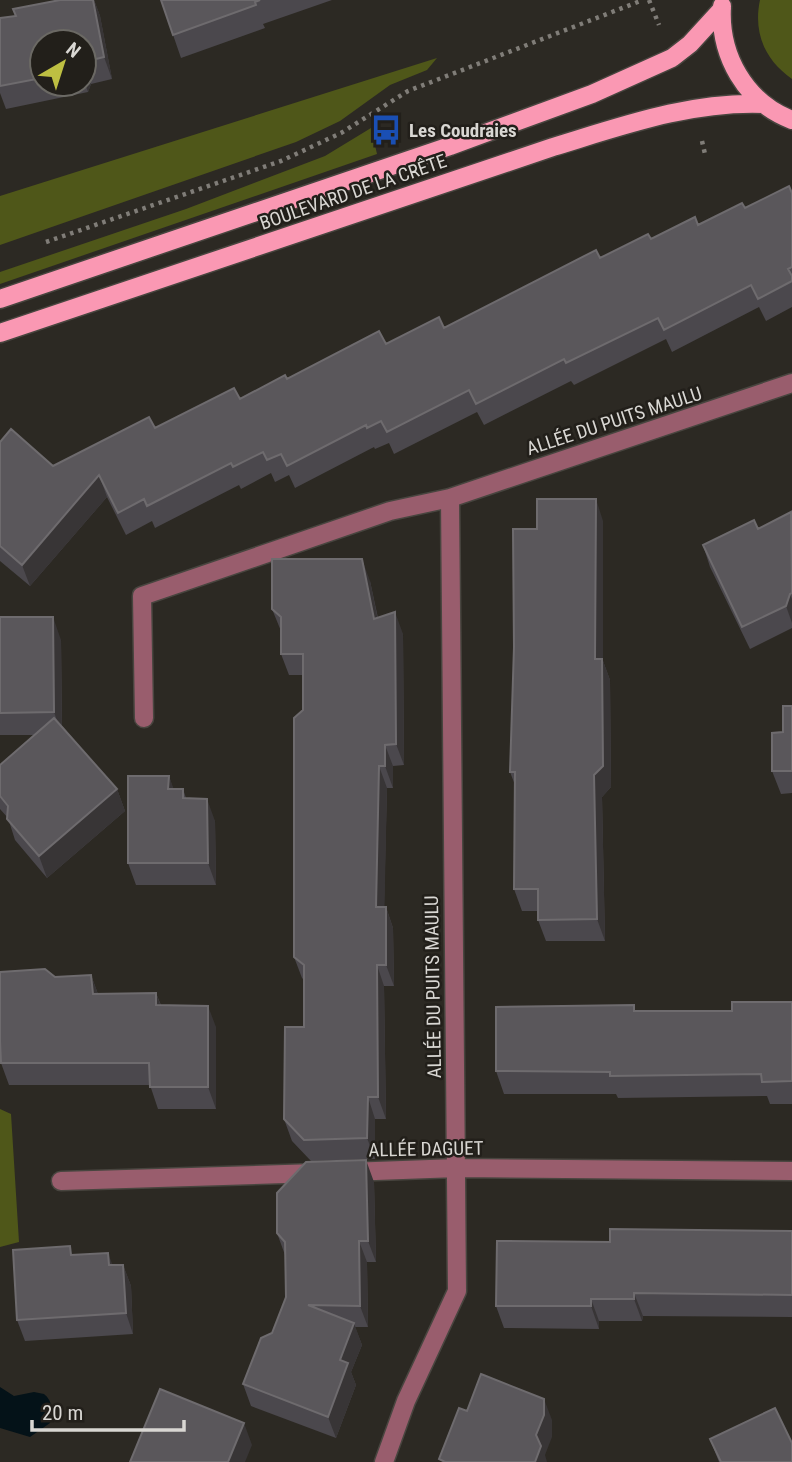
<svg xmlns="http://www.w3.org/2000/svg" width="792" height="1462" viewBox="0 0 792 1462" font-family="'Roboto Condensed',sans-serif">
  <rect width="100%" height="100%" fill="#2c2923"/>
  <path fill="#4f5719" d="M760 0H792V79C765 60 753 33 760 0Z
    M437 58 427 70 390 85 340 121 296 142 0 245V196Z
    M371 128 377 154 0 284V272L186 209 325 156Z
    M0 1109 11 1114 19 1242 0 1247Z"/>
  <path fill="#041218" d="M0 1387 14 1396 34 1392 44 1394C53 1401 53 1412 50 1423L30 1437 0 1428Z"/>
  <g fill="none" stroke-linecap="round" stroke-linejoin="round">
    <g stroke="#48453f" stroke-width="21">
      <path id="minor" d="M144 718 142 596 390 511 450 498 792 383
        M348 1172 457 1168 792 1171
        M61 1181 316 1173
        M384 1462 406 1401 457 1291 450 498"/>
    </g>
    <g stroke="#48453f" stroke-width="21">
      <path id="major" d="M722 6C719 55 745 102 792 120
        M0 299 450 146 592 94 672 58 690 44 722 9
        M0 333 553 147C622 126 691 101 764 104"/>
    </g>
    <path stroke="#807d78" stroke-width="4.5" stroke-dasharray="3.5 5" stroke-linecap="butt" d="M649 0 659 25
      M702 141 705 154
      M46 242 281 161 341 133 408 91 643 0"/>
    <use href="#minor" stroke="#995d6d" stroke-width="18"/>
    <use href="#major" stroke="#fa98b3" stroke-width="18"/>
  </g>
  <path fill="#4b484d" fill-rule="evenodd" d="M60 0H94L100 16 112 79 91 84 88 92 6 109 0 93V18L16 16ZM42 42H84V84H42Z
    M161 0H332L263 24 265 28 181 58Z
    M792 193V307L766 321 759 307 672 352 666 339 574 385 571 381 484 425 477 412 394 454 389 443 375 449 374 447 295 488 289 475 275 482 271 473 241 489 239 485 155 528 152 521 126 535 107 497 30 586 0 561V442L53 466 155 428 240 399 287 379 386 344 444 328 600 258 651 239Z
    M792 514V628L750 649 710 567 703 545 758 529Z
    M603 521V661L610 680 611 787 602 797 605 941H546L538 920V911H522L514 889 515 785 510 772 537 529Z
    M370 581 378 618 403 634 404 765 393 766V788H387L384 907H386L393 928 394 986H384L386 1119H375V1159L311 1161 292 1141 284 1119 304 1027V980L302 978 294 957 303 710V675H289L281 654V631L272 609Z
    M0 617 61 640 62 726 117 789 125 811 47 878 15 840 8 818 0 809V765L34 735H0Z
    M792 706V793L781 794 772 771Z
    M169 776 173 789H183L186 798 215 821 216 885H136L128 863Z
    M91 975 98 994 156 993 161 1005 216 1027V1109H158L150 1085H9L1 1063 55 977Z
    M792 1002V1104H770L767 1096 618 1098 616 1094H504L496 1071 636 1011H732Z
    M374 1182 376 1262H367L368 1327H355L362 1345 351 1372 356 1385 336 1438 251 1406 243 1384 272 1333 286 1297 285 1255 277 1233Z
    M792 1231V1317L643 1316 642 1321H599V1329L504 1328 496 1306 610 1242Z
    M73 1255 113 1265H123L131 1286 133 1334 25 1341 17 1320Z
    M710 1439 792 1462H719Z"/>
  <path fill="#383536" d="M93 0H94L100 16 112 79 104 57Z
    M84 66 91 84 88 92 84 80Z
    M99 475 107 497 30 586 22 565Z
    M596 499 603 521V661L610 680 611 787 602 797 605 941 597 919 594 775Z
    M362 559 370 581 382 640 374 619Z
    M790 594 792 599V623L786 606Z
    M395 612 403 634 404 765 396 744Z
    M53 617 61 640 62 735 54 712Z
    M385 745 393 766V788L385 766Z
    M379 766 387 788 384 928 376 907Z
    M169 776 177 798 168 789Z
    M117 789 125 811 47 878 39 856Z
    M207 799 215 821 216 885 208 863Z
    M386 907 393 928 394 986 386 965Z
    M377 965 384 986 386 1119 378 1097Z
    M91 975 99 997 93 994Z
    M156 993 164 1015 156 1005Z
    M208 1006 216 1027V1109L208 1087Z
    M368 1097 375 1119V1159L367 1138Z
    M366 1160 374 1182 376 1262 368 1241Z
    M359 1241 367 1262 368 1327 360 1306Z
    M108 1253 116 1274 109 1265Z
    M123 1265 131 1286 133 1334 126 1313Z
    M634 1293 643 1316 642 1321 634 1299Z
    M591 1299 599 1321V1329L591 1306Z
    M354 1323 362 1345 351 1372 356 1385 336 1438 328 1417 340 1360Z
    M544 1399 552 1420V1437L545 1455 547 1462H535L536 1435Z
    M244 1423 252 1445 245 1462H228Z"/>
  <path fill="#5a575b" stroke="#6e6b6e" stroke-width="2" d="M60 0H93L104 57 84 62V42H42V78L0 86V18L16 16 13 9Z
    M161 0H260L255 2 256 5 173 35Z
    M789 186 792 193V267L788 269 792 276V281L758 299 751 285 664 330 658 318 566 363 564 359 476 404 469 390 387 432 381 421 367 428 366 425 287 466 281 454 267 460 263 452 233 467 231 463 147 506 144 499 118 513 99 475 22 565 0 546V442L11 429 53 466 149 417 155 428 234 388 240 399 285 375 287 379 379 331 386 344 439 317 444 328 596 250 600 258 648 234 651 239 695 217 698 225 742 203 745 208Z
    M537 499H596L595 659H602L603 766 594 775 597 919 538 920V889H514L515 772H510L514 647 513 529H537Z
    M791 512 792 593 790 594 786 606 742 627 703 545 754 520 758 529Z
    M272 559H362L374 619 395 612 396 744 385 745V766H379L376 907H386V965H377L378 1097H368L367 1138 304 1140 284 1119 285 1027H304V965L294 957V718L303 710V654H281V617L272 609Z
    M0 617H53L54 712 0 713Z
    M783 706H792V771H772V733L783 732Z
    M54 718 117 789 39 856 7 819 8 806 0 796V765Z
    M128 776H169L168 789H183V798L207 799 208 863H128Z
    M45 969 55 977 91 975 93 994 156 993V1005L208 1006V1087H150L149 1063H1L0 1041V972Z
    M732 1002H792V1081L762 1082 761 1074 610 1076V1072L496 1071V1007L634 1005V1011H732Z
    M366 1160 368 1241H359L360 1306 308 1305 354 1323 340 1360 348 1363 328 1417 243 1384 261 1338 272 1333 286 1297 285 1242 277 1233V1193L306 1162Z
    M610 1229 792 1231V1295L634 1293V1299H591V1306H496L497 1241 610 1242Z
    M70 1246 71 1255 108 1253 109 1265H123L126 1313 17 1320 13 1250Z
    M481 1374 544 1399V1415L536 1435 541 1446 535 1462H445L439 1459 459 1408 467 1411Z
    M160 1389 244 1423 228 1462H130Z
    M775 1408 792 1443V1462H721L710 1439Z"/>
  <defs>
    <g id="bus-bare" transform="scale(2.415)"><path d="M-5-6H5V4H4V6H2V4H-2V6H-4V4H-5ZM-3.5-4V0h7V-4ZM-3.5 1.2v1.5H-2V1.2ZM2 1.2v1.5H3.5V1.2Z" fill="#1a4fb4" stroke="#221f1a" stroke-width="2.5" paint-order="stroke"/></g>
  </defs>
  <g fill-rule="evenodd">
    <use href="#bus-bare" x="386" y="130"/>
  </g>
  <g text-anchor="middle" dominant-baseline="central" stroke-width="5" stroke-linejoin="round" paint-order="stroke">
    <g font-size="19" font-weight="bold" fill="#d9d7d3" stroke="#221f1a" text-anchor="start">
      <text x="409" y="130">Les Coudraies</text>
    </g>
    <g font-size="19" fill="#d9d7d3" stroke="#221f1a">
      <text transform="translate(353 192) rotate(-19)">BOULEVARD DE LA CRÊTE</text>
      <text transform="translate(614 421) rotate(-18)">ALLÉE DU PUITS MAULU</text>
      <text transform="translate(433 987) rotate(-91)">ALLÉE DU PUITS MAULU</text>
      <text transform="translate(426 1149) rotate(-1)">ALLÉE DAGUET</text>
    </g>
  </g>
  <g transform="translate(63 63) rotate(39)"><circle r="33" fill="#221f1a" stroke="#6b6964" stroke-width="2"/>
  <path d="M0-5L12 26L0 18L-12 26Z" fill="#bebf42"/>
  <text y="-10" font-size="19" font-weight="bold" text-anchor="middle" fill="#d9d7d3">N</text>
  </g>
  <path d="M32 1420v10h152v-10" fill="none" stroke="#d9d7d3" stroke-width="3.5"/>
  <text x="42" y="1420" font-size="21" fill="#d9d7d3" stroke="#221f1a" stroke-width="5" paint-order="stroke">20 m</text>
</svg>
